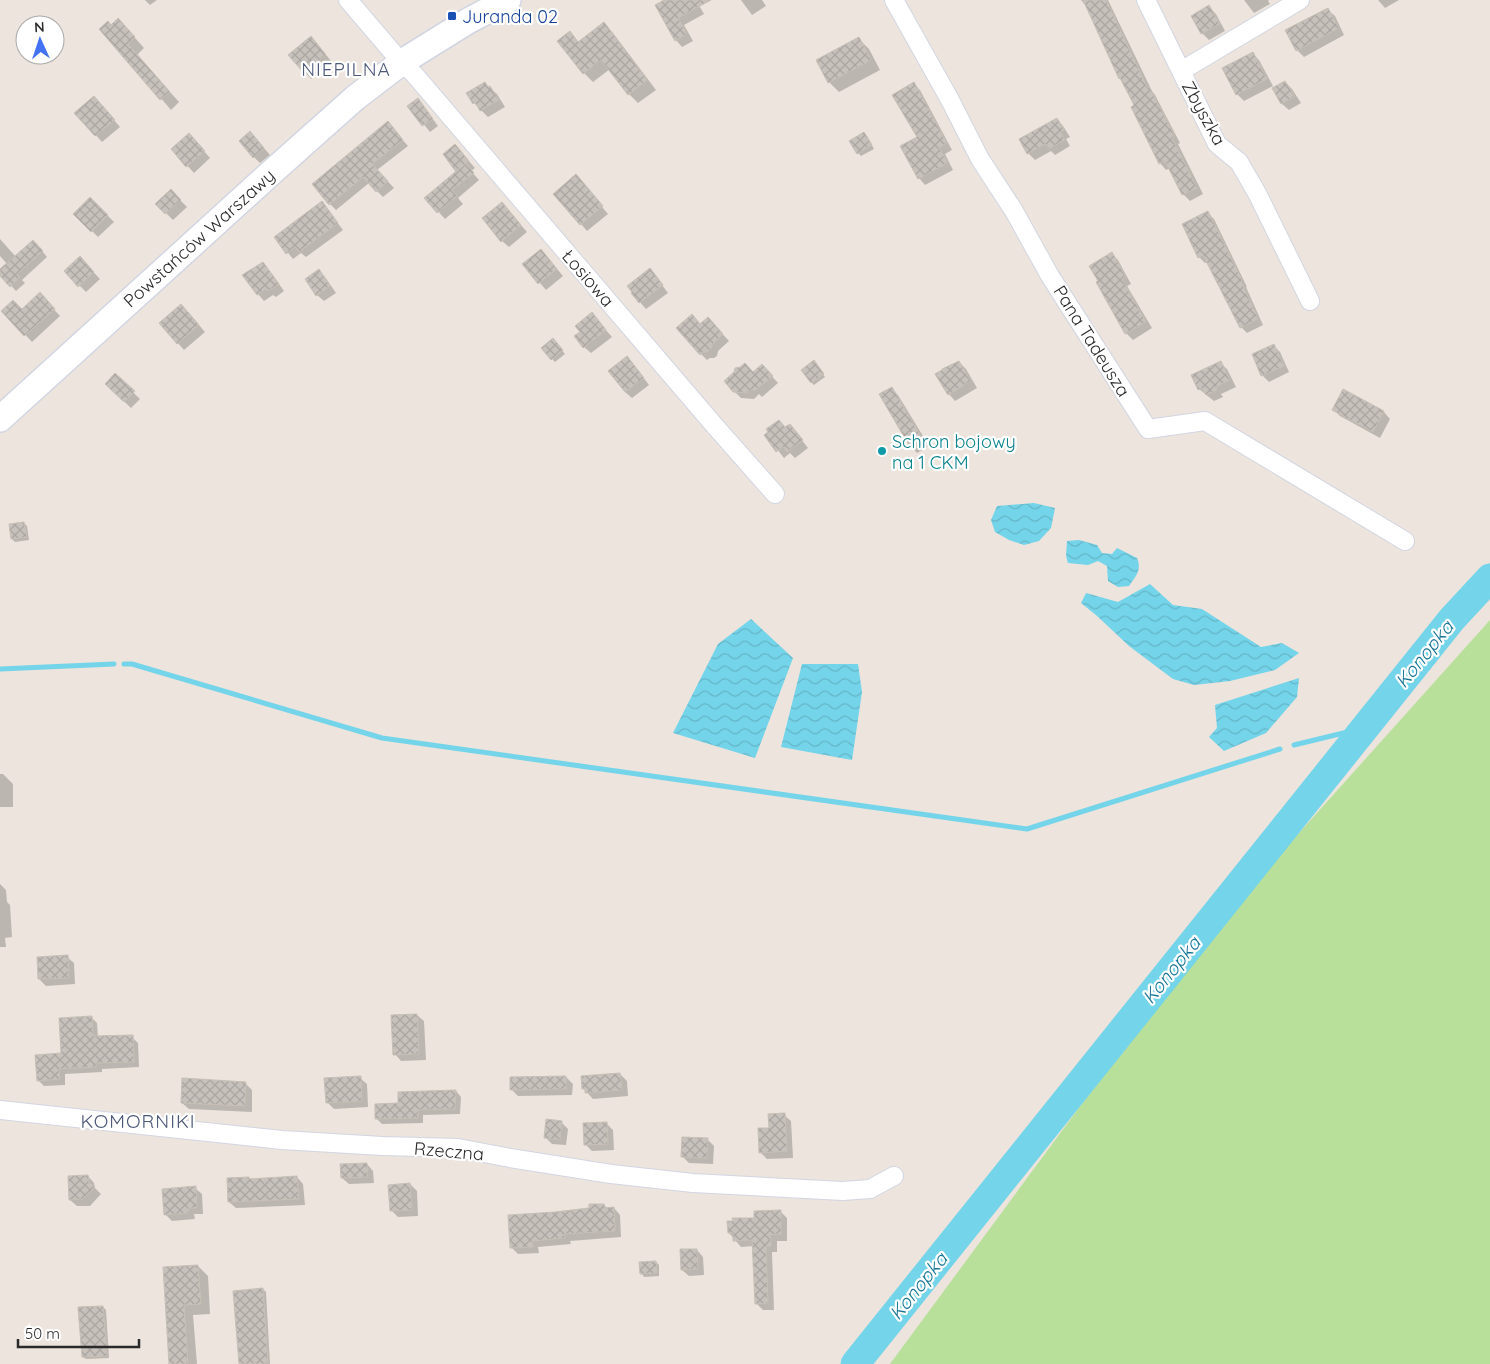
<svg xmlns="http://www.w3.org/2000/svg" width="1490" height="1364" viewBox="0 0 1490 1364" font-family="Quicksand,sans-serif">
  <defs>
    <pattern id="water-waves" width="16" height="10" patternUnits="userSpaceOnUse" patternTransform="scale(1.25)"><rect width="16" height="10" fill="#74d4e9"/><path d="M0 5q4-4 8 0t8 0" fill="none" stroke="#65b6c8"/></pattern>
    <pattern id="building-cross-hatch" width="8" height="8" patternUnits="userSpaceOnUse" patternTransform="scale(1.25)"><rect width="8" height="8" fill="#c7c1bc"/><path d="M0 0l8 8M0 8l8-8" fill="none" stroke="#aba6a2"/></pattern>
  </defs>
  <rect width="100%" height="100%" fill="#ece4dd"/>
  <path fill="#b8e09b" d="M1490 620V1364H890L1078 1109 1238 901Z"/>
  <path fill="url(#water-waves)" d="M1034 503 1055 508 1051 528 1039 541 1024 545 1009 540 995 532 991 520 997 506Z
    M1079 540 1097 545 1102 553 1112 554 1117 548 1137 558C1142 570 1136 576 1129 586L1118 587 1108 581 1107 566 1098 561 1088 565 1068 563 1066 556 1067 541Z
    M1150 584 1173 605 1202 609 1261 647 1282 643 1299 653 1275 670 1230 681 1194 685 1173 679 1129 646 1096 615 1081 603 1086 593 1118 602Z
    M751 619 793 658 755 758 673 733 718 644Z
    M802 664H858L862 692 852 760 781 747Z
    M1299 678 1297 697 1266 733 1224 751 1209 737 1217 728 1215 705Z"/>
  <path fill="#0003" d="M145 0H157L150 5Z
    M666 0H696L704 14 684 25 693 41 682 47 676 40Z
    M741 0H762L766 6 752 15Z
    M1081 0H1108L1152 91 1155 95 1180 143 1178 144 1203 194 1190 201 1183 194 1170 168 1166 170 1160 163 1135 106 1089 10Z
    M1244 0H1269L1268 1 1270 4 1254 13Z
    M1378 0H1399L1385 8Z
    M1209 7 1216 14 1225 31 1209 40 1202 33Z
    M1328 10 1335 16 1344 35 1304 57 1297 50Z
    M604 24 613 33 656 90 638 103 629 94 610 69 593 82 584 73 569 33 579 43Z
    M111 26 128 30 144 48 137 55 179 102 171 110 101 29Z
    M859 39 869 49 880 70 839 92 829 82Z
    M317 44 332 62 311 79 290 55Z
    M1252 53 1259 60 1273 86 1244 101 1237 94Z
    M1285 82 1292 89 1301 103 1289 110 1282 104 1274 89Z
    M485 84 497 94 505 107 488 117 474 103Z
    M914 84 920 90 952 150 945 154 953 170 925 185 919 178 918 138Z
    M100 104 120 127 102 142 76 113Z
    M409 106 424 107 438 126 430 132Z
    M1057 119 1063 126 1070 137 1066 139 1070 146 1055 155 1051 151 1035 160 1028 153Z
    M388 123 408 146 377 170 394 188 383 197 369 183 336 210 330 204Z
    M867 136 874 149 861 156 858 153Z
    M257 140 270 155 260 163 254 157Z
    M195 141 210 158 194 173 172 149Z
    M461 152 475 168 471 171 479 180 458 198 463 204 445 219 426 198 458 172Z
    M582 183 608 214 587 231 581 224Z
    M171 191 187 207 173 220 157 204Z
    M90 198 114 222 98 237 75 214Z
    M322 202 343 230 306 257 301 253 293 259 275 237Z
    M508 210 527 232 509 247 502 241Z
    M1208 213 1214 219 1247 287H1246L1263 325 1247 333 1241 327 1208 262 1205 263 1199 257Z
    M0 239 16 257 39 247 47 257 22 280 25 283 16 291 0 274V271L7 264 0 256Z
    M1112 254 1118 260 1131 284 1127 286 1152 328 1133 340 1126 333Z
    M547 257 563 276 546 290 524 264Z
    M80 258 100 279 86 292 65 271Z
    M263 263 269 270 284 291 276 297 273 295 264 301 258 294Z
    M319 271 325 277 336 293 324 301 317 295Z
    M656 277 668 293 646 309 632 293Z
    M46 301 60 316 32 342 3 311H22Z
    M188 312 205 332 184 350 161 324Z
    M592 314 612 337 591 353 584 347 582 332Z
    M701 325H714L729 341 718 351 717 356 714 358H710L707 360 701 354Z
    M556 343 565 354 555 362 543 349Z
    M1273 345 1280 352 1289 372 1269 382 1262 375Z
    M959 362 966 369 977 388 955 401 949 394Z
    M1220 363 1227 369 1236 387 1221 394 1223 397 1214 401 1199 389Z
    M634 365 649 385 632 398 625 392Z
    M816 365 825 377 814 385 812 383Z
    M768 372 778 383 762 397 759 394 754 399 741 398 734 391 753 373Z
    M115 375 140 399 131 408 106 384Z
    M892 389 898 395 929 446 917 453 911 446Z
    M1344 390 1384 412 1390 419 1380 438 1340 416 1333 409Z
    M790 425 808 448 795 458 790 453 784 458 766 435 786 428Z
    M24 523 27 526 29 540 15 542 12 539 10 525Z
    M0 774H3L13 784V807H0Z
    M0 884 6 890 7 902 10 905 12 937 5 938 6 947H0Z
    M67 957 74 963 75 984 46 986 39 979Z
    M417 1015 424 1021 426 1060 401 1061 395 1054Z
    M91 1017 97 1023 98 1038 132 1037 138 1043 139 1067 102 1069V1072L65 1074V1085L44 1086 38 1080 63 1055Z
    M620 1074 627 1081 628 1096 593 1099 583 1088Z
    M566 1077 573 1084 572 1095 518 1096 511 1089Z
    M360 1078 367 1084 368 1107 334 1109 327 1102Z
    M245 1083 252 1090V1112L189 1109 182 1103Z
    M456 1091 461 1097 460 1114 423 1115V1123L382 1124 377 1119 400 1104Z
    M784 1115 791 1121 793 1158 767 1159 761 1153 770 1129Z
    M561 1122 568 1129 566 1145 552 1144 545 1137Z
    M606 1123 613 1130 614 1150 592 1151 585 1144Z
    M707 1139 714 1146 713 1164 689 1163 682 1156Z
    M367 1164 373 1171 374 1183 349 1184 342 1178Z
    M88 1176 94 1183 95 1188 101 1194 90 1206H77L70 1200Z
    M297 1177 303 1184 305 1205 236 1208 229 1202 249 1178 251 1180Z
    M410 1184 417 1191 418 1216 398 1217 391 1210Z
    M195 1188 202 1194 203 1214H194L195 1219 172 1221 165 1214Z
    M604 1205 608 1209 614 1208 620 1215 621 1237 570 1241 571 1244 538 1247 539 1253 518 1254 512 1248 591 1209Z
    M780 1211 787 1218V1241H777V1252H772L774 1310H763L756 1303 754 1246 741 1247 729 1233Z
    M697 1250 703 1257 704 1275 689 1276 682 1270Z
    M656 1262 659 1265V1276L644 1277 642 1274Z
    M198 1266 208 1276 210 1314 193 1315 197 1364H170L164 1268Z
    M263 1289 266 1292 270 1364H240Z
    M103 1307 106 1310 109 1358 86 1359 83 1357Z"/>
  <g fill="none" stroke-linecap="round" stroke-linejoin="round">
    <path stroke="#74d4e9" stroke-width="5" d="M124 664H132L382 738 1027 829 1280 749
      M0 669 114 664
      M1294 745 1364 728"/>
    <path stroke="#74d4e9" stroke-width="29" d="M855 1364 1452 619 1490 578"/>
  </g>
  <path fill="url(#building-cross-hatch)" stroke="#c7c0b6" d="M664 0H711L678 18 687 34 675 41 655 5Z
    M1083 0H1106L1147 87H1149L1175 136 1172 138 1197 188 1182 195 1165 161 1159 164 1131 107 1134 105 1120 78 1119 79Z
    M1209 5 1220 24 1201 34 1191 16Z
    M1328 8 1339 28 1296 51 1285 30Z
    M118 18 135 37 128 44 170 92 160 100 99 29 108 21 111 25Z
    M604 22 647 80 628 95 601 60 583 74 557 41 570 31 578 42Z
    M311 36 326 55 304 73 288 55Z
    M859 37 871 60 828 83 816 60Z
    M1253 52 1267 79 1236 95 1222 68Z
    M1285 81 1295 96 1281 104 1272 88Z
    M485 82 488 87 490 86 499 100 480 111 475 102 473 104 466 93Z
    M914 82 947 143 939 148 948 163 918 179 900 146 917 137 892 95Z
    M94 96 115 120 95 136 74 113Z
    M418 98 433 119 422 126 407 106Z
    M1057 118 1064 130 1060 132 1065 140 1048 149 1045 144 1027 154 1019 139Z
    M388 121 403 140 372 164 388 181 376 192 363 177 329 205 312 184Z
    M250 131 264 148 253 158 239 141Z
    M864 132 872 145 857 154 849 141Z
    M189 133 205 151 186 167 171 149Z
    M455 144 469 161 456 172 443 154Z
    M466 163 474 173 452 190 457 196 437 213 424 198Z
    M576 174 603 206 580 225 553 194Z
    M171 189 181 200 165 214 155 204Z
    M90 197 108 215 91 232 73 214Z
    M322 201 338 223 299 252 295 247 286 254 274 237Z
    M502 202 521 225 501 242 482 218Z
    M1208 211 1242 280 1241 281 1258 319 1240 328 1203 255 1198 258 1182 224Z
    M33 240 43 251 17 274 20 277 10 287 0 276V269Z
    M541 249 557 269 538 284 522 264Z
    M1112 252 1126 277 1122 279 1146 322 1125 334 1096 282 1098 281 1089 266Z
    M80 256 94 272 78 287 64 271Z
    M263 262 279 284 268 291 266 289 257 295 242 275Z
    M650 268 663 285 639 303 631 293 632 292 627 286Z
    M319 269 330 286 316 296 305 279Z
    M40 292 55 309 24 336 1 311 13 300 22 309Z
    M181 304 199 325 177 344 159 323Z
    M592 312 606 330 583 348 574 336 580 332 575 326Z
    M692 314 700 324 708 317 723 334 712 345 711 349 707 352H703L700 355 676 328Z
    M553 338 563 350 551 360 541 348Z
    M1274 344 1284 366 1261 376 1252 354Z
    M627 356 644 378 625 392 608 371Z
    M814 360 824 374 811 383 801 370Z
    M959 361 971 381 948 395 935 374 942 370V369Z
    M1221 361 1230 380 1216 387 1217 390 1206 395 1202 388 1198 390 1191 375Z
    M745 363 753 372 762 364 773 376 754 391 752 389 747 393 733 392 724 381 734 372 735 368 740 367Z
    M115 373 135 391 124 402 105 384Z
    M892 387 923 440 910 447 879 394Z
    M1343 389 1384 411 1373 432 1332 410Z
    M779 420 785 427 790 424 803 440 787 452 783 447 776 452 764 435 768 432 766 429Z
    M24 522 27 537 11 539 9 524Z
    M68 955 69 978 38 979 37 957Z
    M417 1014 419 1054 393 1055 391 1015Z
    M92 1016 93 1036 133 1035 134 1062 96 1063V1067L59 1069 60 1079 37 1081 35 1055 61 1053 59 1018Z
    M620 1073 622 1090 585 1093V1089H582L581 1076Z
    M361 1076 362 1101 326 1103 324 1078Z
    M566 1076V1089L510 1090V1077Z
    M182 1078 246 1082 245 1106 181 1103Z
    M456 1090 455 1109 418 1110V1118L375 1119V1104L398 1103V1092Z
    M785 1113 787 1151 759 1153 758 1128H769L768 1114Z
    M546 1119 562 1121 560 1140 544 1138Z
    M607 1122 608 1144 584 1145 583 1123Z
    M682 1137 708 1138 707 1158 681 1157Z
    M367 1163 368 1177 341 1178 340 1164Z
    M88 1175 89 1183 95 1187 83 1199 69 1200 68 1176Z
    M297 1176 299 1199 228 1202 227 1178 249 1177V1179Z
    M410 1183 412 1210 390 1211 388 1185Z
    M196 1186 197 1208H188L189 1213 164 1215 162 1189Z
    M589 1204H604L605 1208 614 1207 615 1231 564 1234 565 1238 532 1241 533 1247 510 1248 508 1215 555 1212 589 1208Z
    M781 1210V1234L770 1235 771 1246H766L768 1303 755 1304 752 1240 733 1241V1233H728L727 1221H733L732 1218H754V1211Z
    M680 1249H697L698 1269 681 1270Z
    M656 1261 657 1273 640 1274 639 1262Z
    M198 1265 201 1304 184 1305 188 1364H169L163 1267Z
    M263 1288 268 1364H239L233 1291Z
    M103 1306 107 1356 82 1357 78 1307Z"/>
  <g fill="none" stroke-linecap="round" stroke-linejoin="round">
    <g stroke="#d2d6e2" stroke-width="20">
      <path id="street" d="M348 0 395 55 414 74 714 425 775 494
        M894 0 950 100 980 159 1014 211 1050 276 1148 429 1205 421 1405 541
        M1146 0 1217 144 1239 162 1258 195 1310 301
        M1181 71 1300 0
        M0 1110 282 1140 382 1146 458 1148 510 1158 611 1174 693 1183 843 1191 870 1189 894 1176"/>
    </g>
    <g stroke="#d2d6e2" stroke-width="28">
      <path id="secondary" d="M0 419 273 171 355 98 402 62 468 21 508 0"/>
    </g>
    <use href="#street" stroke="#fff" stroke-width="18"/>
    <use href="#secondary" stroke="#fff" stroke-width="25"/>
  </g>
  <rect fill="#1a4fb4" stroke="#fff" stroke-width="2" x="447" y="11" width="10" height="10" rx="2.5"/>
  <circle fill="#0f9aa8" stroke="#fff" stroke-width="2" cx="882" cy="451" r="5"/>
  <g text-anchor="middle" dominant-baseline="central" stroke-width="4.5" stroke-linejoin="round" paint-order="stroke">
    <g font-size="18" fill="#164399" stroke="#fff" text-anchor="start">
      <text x="462" y="16">Juranda 02</text>
    </g>
    <g font-size="18" fill="#2a2a2a" stroke="#fff">
      <text transform="translate(1204 113) rotate(61)">Zbyszka</text>
      <text transform="translate(199 238) rotate(-42)">Powstańców Warszawy</text>
      <text transform="translate(588 278) rotate(49)">Łosiowa</text>
      <text transform="translate(1092 341) rotate(58)">Pana Tadeusza</text>
      <text transform="translate(449 1151) rotate(5)">Rzeczna</text>
    </g>
    <g font-size="18" fill="#0d838f" stroke="#fff" text-anchor="start">
      <text x="892" y="441">Schron bojowy<tspan x="892" dy="21">na 1 CKM</tspan></text>
    </g>
    <g font-size="19" letter-spacing="1" fill="#4c5879" stroke="#fff">
      <text x="346" y="69">NIEPILNA</text>
      <text x="138" y="1121">KOMORNIKI</text>
    </g>
    <g font-size="19" font-style="italic" fill="#137495" stroke="#fff">
      <text transform="translate(1424 654) rotate(-51)">Konopka</text>
      <text transform="translate(1171 970) rotate(-51)">Konopka</text>
      <text transform="translate(918 1286) rotate(-51)">Konopka</text>
    </g>
  </g>
  <g transform="translate(40 40) rotate(357)"><circle r="24" fill="#ffffff" stroke="#aaaaaa"/>
  <path d="M0-4L9 19L0 12L-9 19Z" fill="#4373f2"/>
  <text y="-8" font-size="14" font-weight="bold" text-anchor="middle" fill="#2a2a2a">N</text>
  </g>
  <path d="M18 1339v8h121v-8" fill="none" stroke="#2a2a2a" stroke-width="2.5"/>
  <text x="25" y="1339" font-size="15" fill="#2a2a2a" stroke="#ffffff" stroke-width="4" paint-order="stroke">50 m</text>
</svg>
